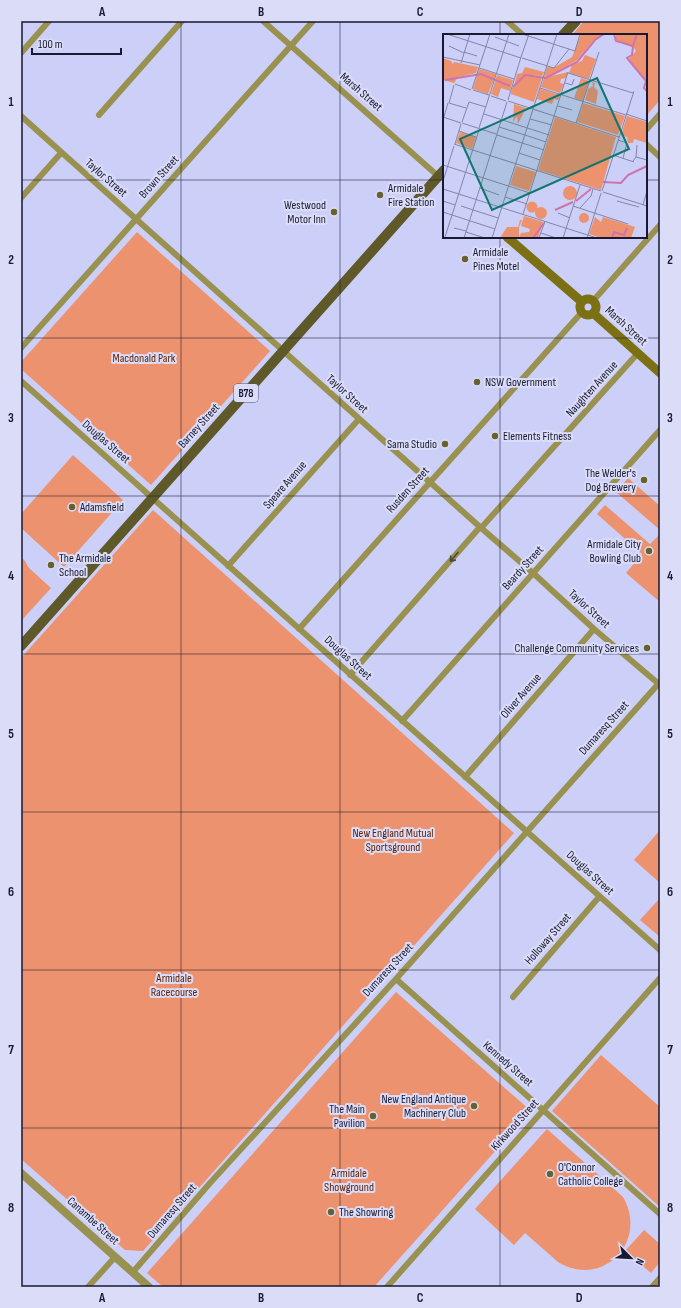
<svg xmlns="http://www.w3.org/2000/svg" width="681" height="1308" viewBox="0 0 681 1308" font-family="'Sofia Sans Condensed',sans-serif">
  <rect width="100%" height="100%" fill="#cccff7"/>
  <path fill="#ed926e" d="M584 21H660V100L646 116V35H572Z
    M137 232 270 351 151 485 21 369V362Z
    M73 455 123 500 64 567 21 528V514Z
    M628 478 660 506V530L616 492Z
    M605 505 650 544 660 534V602L626 573 642 554 597 514Z
    M153 510 514 833 143 1251 125 1250 21 1159V658Z
    M21 557 25 561 29 568 51 588 22 620 21 618Z
    M660 830V883L634 860Z
    M660 898V937L640 920Z
    M396 992 531 1111 374 1287H163L147 1273Z
    M601 1055 660 1107V1207L552 1111Z
    M547 1129 623 1197C649 1242 602 1289 558 1262L525 1233 514 1245 475 1209Z
    M644 1230 660 1244V1262L651 1273 625 1251Z"/>
  <g fill="none" stroke-linecap="round" stroke-linejoin="round">
    <path stroke="#99914f" stroke-width="6" d="M263 21 438 176
      M507 21 523 35
      M21 53 49 21
      M99 115 182 21
      M21 116 480 527 533 573 594 629 660 685
      M646 130 660 114
      M646 144 660 157
      M21 198 61 153
      M593 301 660 225
      M21 348 313 21
      M21 381 660 950
      M481 528 638 353
      M228 566 359 419
      M299 629 582 312
      M350 675 480 527
      M402 721 660 430
      M465 777 594 629
      M396 979 660 1214
      M513 997 599 897
      M133 1272 210 1183 396 979 660 682
      M88 1287 115 1257
      M387 1287 660 978
      M652 1287 660 1278"/>
    <path stroke="#99914f" stroke-width="8" d="M21 1173 149 1287"/>
    <path stroke="#7b7013" stroke-width="9" d="M507 237 582 302
      M580 307a8 8 0 1 1 16 0a8 8 0 1 1-16 0Z
      M593 313 660 373"/>
    <path stroke="#5f592a" stroke-width="10" d="M563 35 576 21
      M21 646 444 170"/>
  </g>
  <defs><path id="oneway-shaft" d="M-6 0H5M1.5-3L5.5 0L1.5 3" fill="none" stroke-width="1.6" stroke-linecap="round" stroke-linejoin="round"/></defs>
  <use stroke="#4c493d" href="#oneway-shaft" transform="translate(454 557) rotate(131)"/>
  <path fill="none" stroke="#191931" stroke-width="1" stroke-opacity="0.55" d="M181 21V1287M340 21V1287M500 21V35M21 180H444M646 180H660M500 237V1287M21 338H660M21 496H660M21 654H660M21 812H660M21 970H660M21 1128H660"/>
  <g fill="#67612d" stroke="#dbddf8" stroke-width="1.5">
    <circle cx="380" cy="195" r="4"/>
    <circle cx="334" cy="212" r="4"/>
    <circle cx="465" cy="259" r="4"/>
    <circle cx="477" cy="382" r="4"/>
    <circle cx="495" cy="436" r="4"/>
    <circle cx="445" cy="444" r="4"/>
    <circle cx="644" cy="480" r="4"/>
    <circle cx="72" cy="507" r="4"/>
    <circle cx="649" cy="551" r="4"/>
    <circle cx="51" cy="565" r="4"/>
    <circle cx="647" cy="648" r="4"/>
    <circle cx="474" cy="1106" r="4"/>
    <circle cx="373" cy="1116" r="4"/>
    <circle cx="550" cy="1174" r="4"/>
    <circle cx="331" cy="1212" r="4"/>
  </g>
  <g text-anchor="middle" dominant-baseline="central" stroke-width="4" stroke-linejoin="round" paint-order="stroke">
    <rect fill="#dbddf8" stroke="#53546d" stroke-width="1" x="234" y="384" width="24" height="18" rx="3"/>
    <g font-size="11" font-weight="bold" fill="#191931">
      <text x="246" y="393">B78</text>
    </g>
    <g font-size="12" fill="#191931" stroke="#dbddf8">
      <text transform="translate(361 92) rotate(41)">Marsh Street</text>
      <text transform="translate(159 177) rotate(-48)">Brown Street</text>
      <text transform="translate(106 178) rotate(41)">Taylor Street</text>
      <text transform="translate(626 326) rotate(42)">Marsh Street</text>
      <text transform="translate(592 389) rotate(-48)">Naughten Avenue</text>
      <text transform="translate(347 394) rotate(42)">Taylor Street</text>
      <text transform="translate(199 426) rotate(-48)">Barney Street</text>
      <text transform="translate(106 442) rotate(41)">Douglas Street</text>
      <text transform="translate(285 485) rotate(-49)">Speare Avenue</text>
      <text transform="translate(408 490) rotate(-48)">Rusden Street</text>
      <text transform="translate(523 568) rotate(-48)">Beardy Street</text>
      <text transform="translate(589 609) rotate(42)">Taylor Street</text>
      <text transform="translate(348 658) rotate(42)">Douglas Street</text>
      <text transform="translate(521 696) rotate(-49)">Oliver Avenue</text>
      <text transform="translate(604 728) rotate(-48)">Dumaresq Street</text>
      <text transform="translate(590 873) rotate(42)">Douglas Street</text>
      <text transform="translate(548 939) rotate(-49)">Holloway Street</text>
      <text transform="translate(388 970) rotate(-47)">Dumaresq Street</text>
      <text transform="translate(508 1064) rotate(41)">Kennedy Street</text>
      <text transform="translate(515 1125) rotate(-48)">Kirkwood Street</text>
      <text transform="translate(172 1211) rotate(-49)">Dumaresq Street</text>
      <text transform="translate(93 1221) rotate(42)">Canambe Street</text>
    </g>
    <g font-size="12" fill="#191931" stroke="#dbddf8" text-anchor="start">
      <text x="388" y="188">Armidale<tspan x="388" dy="14">Fire Station</tspan></text>
      <text x="326" y="205" text-anchor="end">Westwood<tspan x="326" dy="14">Motor Inn</tspan></text>
      <text x="473" y="252">Armidale<tspan x="473" dy="14">Pines Motel</tspan></text>
      <text x="485" y="382">NSW Government</text>
      <text x="503" y="436">Elements Fitness</text>
      <text x="437" y="444" text-anchor="end">Sama Studio</text>
      <text x="636" y="473" text-anchor="end">The Welder's<tspan x="636" dy="14">Dog Brewery</tspan></text>
      <text x="80" y="507">Adamsfield</text>
      <text x="641" y="544" text-anchor="end">Armidale City<tspan x="641" dy="14">Bowling Club</tspan></text>
      <text x="59" y="558">The Armidale<tspan x="59" dy="14">School</tspan></text>
      <text x="639" y="648" text-anchor="end">Challenge Community Services</text>
      <text x="466" y="1099" text-anchor="end">New England Antique<tspan x="466" dy="14">Machinery Club</tspan></text>
      <text x="365" y="1109" text-anchor="end">The Main<tspan x="365" dy="14">Pavilion</tspan></text>
      <text x="558" y="1167">O'Connor<tspan x="558" dy="14">Catholic College</tspan></text>
      <text x="339" y="1212">The Showring</text>
    </g>
    <g font-size="12" fill="#612203" stroke="#dbddf8">
      <text x="144" y="358">Macdonald Park</text>
      <text x="393" y="833">New England Mutual<tspan x="393" dy="14">Sportsground</tspan></text>
      <text x="174" y="978">Armidale<tspan x="174" dy="14">Racecourse</tspan></text>
      <text x="349" y="1173">Armidale<tspan x="349" dy="14">Showground</tspan></text>
    </g>
  </g>
  <g transform="translate(443 34)">
    <rect width="204" height="204" fill="#cccff7"/>
    <path d="M138 0H160L150 7 134 26 107 42 101 43 104 33H112L129 23ZM173 0H204V48L186 25 193 17 191 14 173 6ZM142 21 153 25 146 45 126 39 129 31 139 27ZM0 24 8 27 10 30 11 28 35 33 33 39 15 43 11 49 0 46ZM82 33 101 38 99 42 82 41 71 52 74 40 79 39ZM36 35 53 40 45 60 30 55ZM125 38 123 44 118 45 117 49 121 50 117 59 98 53 101 44ZM54 41 70 46 67 57 58 54 55 63 48 60ZM82 42 99 43 91 68 68 60 69 54ZM138 44 146 47 140 67 131 64ZM149 48 152 49 151 53 155 57 153 70 142 66 145 55 150 52ZM97 55 117 61 115 66 111 65 109 70 94 65ZM140 69 182 82 175 101 134 88ZM71 70 83 74 75 90 74 82 70 88ZM184 82 204 88V109L191 105 190 109H185L184 103 178 101ZM112 83 173 103 158 156 95 136ZM17 98 33 103 29 115 13 109ZM73 132 93 138 86 157 67 151ZM120 159a7 7 0 1 1 14 0a7 7 0 1 1-14 0ZM83.5 173a5.5 5.5 0 1 1 11 0a5.5 5.5 0 1 1-11 0ZM92 179a6 6 0 1 1 12 0a6 6 0 1 1-12 0ZM136 184a5 5 0 1 1 10 0a5 5 0 1 1-10 0ZM81 182 100 188 95 204H57L64 193H75L77 186H79L76 193V203L78 199 86 198 87 195 78 192ZM152 183 158 188 160 183 192 193 188 204H158L146 200Z" fill="#ed926e"/>
    <path fill="none" stroke="#cf73ae" stroke-width="2" d="M171 0 173 7 190 12 189 21 184 24 203 47 201 54 204 57M190 12 194 0M2 46 38 40 67 52M70 53 82 41 103 44 134 28 152 6 161 0M160 148 178 149 185 141 204 132M133 167 148 155M112 176 130 168M90 204 101 189M169 204 171 198 181 201 184 194"/>
    <path fill="none" stroke="#8486a8" stroke-width="1" d="M4 0 78 24M79 0 132 17 137 0M52 3 76 12M6 12 21 19M21 18 34 22M0 23 37 31M78 23 86 0M79 24 111 34 126 15M18 29 27 0M36 34 71 45M125 39 190 59M122 49 129 51 131 45M12 50 28 56M97 54 183 81M29 55 47 0M30 56 46 61M48 62 63 67M65 66 78 23M65 67 176 103M6 69 11 51M6 69 23 74M115 72 129 76M41 80 106 101M183 80 204 87M0 83 18 89M87 85 109 91M0 86 5 69M19 88 26 68 43 73M19 89 53 100M133 89 156 18M56 93 82 101M36 94 66 0M16 97 33 103M54 101 101 116M82 101 103 108M175 106 184 109 180 124M11 110 158 157M12 110 18 90M76 119 97 126M170 121 191 128M47 122 64 68M193 123 194 111M190 127 193 123 204 126M0 131 87 159M0 147 11 112M37 154 56 161M0 155 154 204M159 157 191 57M160 158 204 172M62 163 84 170M0 167 12 171M174 167 196 173M200 171 204 157M18 172 55 184M130 172 185 190M137 174 148 162 150 155M0 178 52 195M115 179 127 184M80 180 125 38M11 194 23 197M23 198 42 204M98 199 113 204M2 203 36 96M21 204 47 122M49 204 114 0M96 204 102 187M120 204 137 151M144 204 158 159"/>
    <path fill="#0f766e" fill-opacity="0.15" stroke="#0f766e" stroke-width="2" d="M154 44 186 115 49 176 17 105Z"/>
    <rect width="204" height="204" fill="none" stroke="#191931" stroke-width="2"/>
  </g>
  <rect width="681" height="1308" fill="none" stroke="#dbddf8" stroke-width="44"/>
  <g transform="translate(631 1258) rotate(114)" stroke="#dbddf8" stroke-width="3" paint-order="stroke">
  <path d="M0-3L7 15L0 10L-7 15Z" fill="#191931"/>
  <text y="-6" font-size="11" font-weight="bold" text-anchor="middle" fill="#191931">N</text>
  </g>
  <path d="M32 48v6h89v-6" fill="none" stroke="#191931" stroke-width="2"/>
  <text x="38" y="48" font-size="12" fill="#191931" stroke="#dbddf8" stroke-width="3" paint-order="stroke">100 m</text>
  <rect x="22" y="22" width="637" height="1264" fill="none" stroke="#191931" stroke-width="1.5"/>
  <g font-size="13" text-anchor="middle" font-weight="bold" fill="#191931">
    <text x="102" y="16">A</text>
    <text x="261" y="16">B</text>
    <text x="420" y="16">C</text>
    <text x="579" y="16">D</text>
    <text x="11" y="106">1</text>
    <text x="670" y="106">1</text>
    <text x="11" y="264">2</text>
    <text x="670" y="264">2</text>
    <text x="11" y="422">3</text>
    <text x="670" y="422">3</text>
    <text x="11" y="580">4</text>
    <text x="670" y="580">4</text>
    <text x="11" y="738">5</text>
    <text x="670" y="738">5</text>
    <text x="11" y="896">6</text>
    <text x="670" y="896">6</text>
    <text x="11" y="1054">7</text>
    <text x="670" y="1054">7</text>
    <text x="11" y="1212">8</text>
    <text x="670" y="1212">8</text>
    <text x="102" y="1302">A</text>
    <text x="261" y="1302">B</text>
    <text x="420" y="1302">C</text>
    <text x="579" y="1302">D</text>
  </g>
</svg>
